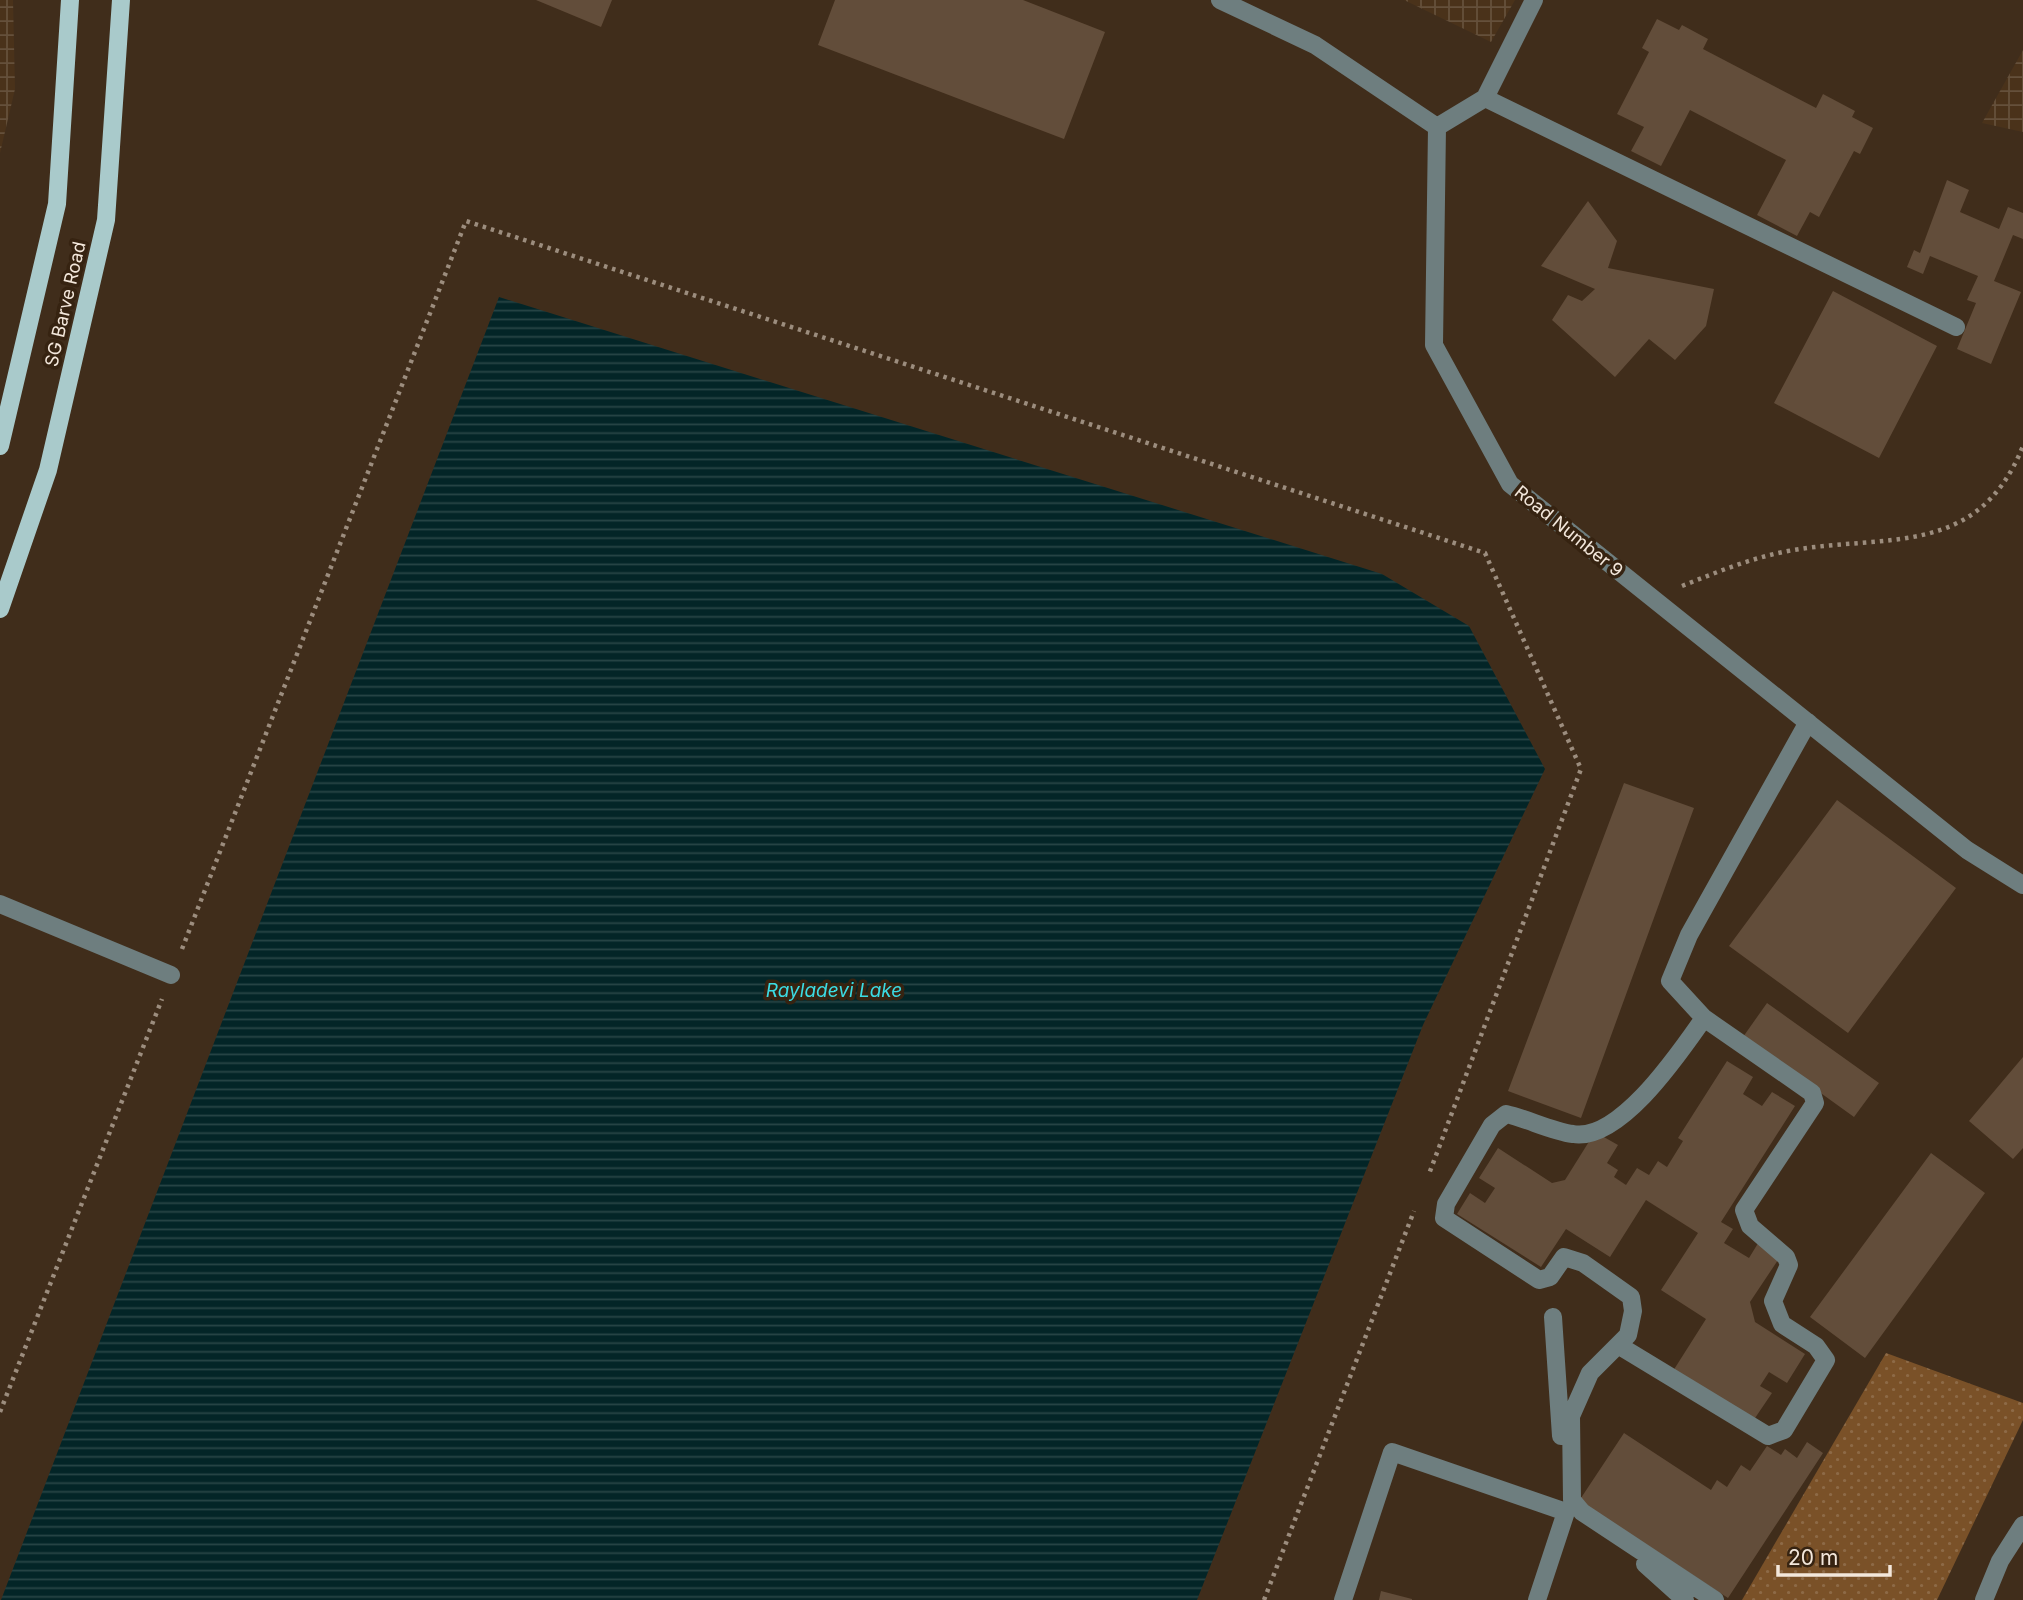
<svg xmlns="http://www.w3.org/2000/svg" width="2023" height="1600" viewBox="0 0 2023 1600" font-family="Inter,sans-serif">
  <defs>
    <pattern id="industrial-grid" width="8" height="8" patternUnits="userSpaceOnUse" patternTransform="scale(1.75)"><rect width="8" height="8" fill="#4a321a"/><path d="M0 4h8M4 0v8" fill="none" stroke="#65503b"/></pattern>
    <pattern id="grass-dots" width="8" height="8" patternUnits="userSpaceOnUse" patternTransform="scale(1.75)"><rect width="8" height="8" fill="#7a5128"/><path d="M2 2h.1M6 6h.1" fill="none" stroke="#8d6a47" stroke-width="1.8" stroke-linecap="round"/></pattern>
    <pattern id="water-rules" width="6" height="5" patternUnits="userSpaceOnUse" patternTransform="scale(1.75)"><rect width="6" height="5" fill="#032527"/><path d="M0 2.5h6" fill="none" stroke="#284546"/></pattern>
  </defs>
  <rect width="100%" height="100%" fill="#402d1b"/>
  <path fill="url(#industrial-grid)" d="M0 0H13L15 89 0 153Z
    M1404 0H1515L1491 42Z
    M2023 50V132L1982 123Z"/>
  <path fill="url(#grass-dots)" d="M1886 1353 2023 1403V1420L1937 1600H1742Z"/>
  <path fill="url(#water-rules)" d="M499 297 1382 574 1469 626 1545 769 1423 1025 1197 1600H1Z"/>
  <path fill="#624d3a" d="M536 0H612L601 27Z
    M835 0H1023L1105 32 1064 139 818 45Z
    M1657 19 1679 30 1682 25 1708 39 1703 49 1816 108 1823 94 1855 111 1852 117 1873 128 1860 154 1854 151 1819 217 1810 212 1797 236 1757 215 1786 160 1690 110 1661 166 1631 151 1644 127 1617 114 1649 52 1642 48Z
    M1947 180 1969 190 1960 212 1999 229 2008 207 2023 213V239L2013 235 1994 281 2021 292 1991 364 1957 349 1976 303 1967 300 1978 276 1930 256 1923 274 1907 267 1914 250 1920 253Z
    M1588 201 1617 241 1608 268 1714 289 1706 326 1675 360 1649 339 1615 377 1552 320 1568 295 1582 301 1595 289 1541 266Z
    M1833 291 1937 346 1879 458 1774 403Z
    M1624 783 1694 808 1581 1118 1508 1091Z
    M1837 800 1956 888 1848 1033 1729 946Z
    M1767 1003 1879 1083 1854 1117 1743 1037Z
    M2023 1057V1148L2013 1159 1969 1121Z
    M1727 1061 1753 1077 1743 1094 1762 1106 1772 1092 1795 1106 1721 1222 1733 1229 1724 1243 1749 1258 1760 1240 1782 1254 1750 1302 1755 1322 1805 1354 1787 1383 1769 1372 1760 1386 1772 1393 1753 1421 1673 1371 1706 1319 1661 1290 1698 1233 1646 1200 1610 1257 1566 1229 1541 1267 1457 1214 1470 1193 1485 1203 1495 1188 1479 1178 1498 1148 1552 1183 1565 1180 1595 1132 1618 1145 1607 1163 1618 1170 1614 1177 1626 1185 1637 1168 1649 1175 1658 1161 1667 1167 1683 1141 1678 1138Z
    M1931 1153 1985 1193 1865 1358 1810 1317Z
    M1624 1433 1711 1490 1717 1480 1727 1487 1741 1465 1750 1471 1767 1446 1781 1455 1785 1449 1797 1458 1807 1442 1823 1453 1728 1598 1579 1501Z
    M1381 1591 1412 1599V1600H1379Z"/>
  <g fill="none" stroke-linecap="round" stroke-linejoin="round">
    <path stroke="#9c8d7e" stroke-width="4.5" stroke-dasharray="3.5 5" stroke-linecap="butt" d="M1682 586C1717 572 1751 558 1788 551 1885 533 1977 560 2023 446
      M182 949 466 221 1485 553 1581 769 1429 1174
      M0 1412 162 999
      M1264 1600 1414 1211"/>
    <path stroke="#6e7e7f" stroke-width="18" d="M1220 0 1315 45 1437 127 1434 345 1510 484 1967 850 2023 885
      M1485 98 1956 327
      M1437 127 1485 98 1534 0
      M0 904 171 975
      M1553 1317 1561 1436
      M1618 1345 1768 1436 1784 1430 1826 1360 1816 1346 1782 1324 1773 1301 1789 1265 1786 1257 1750 1226 1744 1210 1815 1103 1812 1093 1704 1018
      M1645 1564 1685 1600
      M1343 1600 1392 1452 1566 1512 1537 1600
      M1715 1600 1582 1512 1572 1500 1571 1416 1590 1373 1628 1335 1633 1311 1631 1297 1583 1263 1564 1257 1550 1277 1539 1280 1444 1218 1446 1204 1492 1125 1506 1114C1528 1119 1551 1131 1573 1134 1620 1142 1680 1052 1704 1018L1670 981 1689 935 1808 722
      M1984 1600 2000 1561 2023 1525"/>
    <path stroke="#a9cacb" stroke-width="18" d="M0 446 57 204 70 0
      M0 609 48 470 106 220 121 0"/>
  </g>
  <g text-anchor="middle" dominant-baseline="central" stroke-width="7" stroke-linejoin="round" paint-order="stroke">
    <g font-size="18" fill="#f3e7db" stroke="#362311">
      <text transform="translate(65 304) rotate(-77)">SG Barve Road</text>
      <text transform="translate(1569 531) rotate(39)">Road Number 9</text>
    </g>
    <g font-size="19" font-style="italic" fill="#3bdbe3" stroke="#362311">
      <text x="834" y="990">Rayladevi Lake</text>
    </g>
  </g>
  <path d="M1778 1565v10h112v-10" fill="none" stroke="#f3e7db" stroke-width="3.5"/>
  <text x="1788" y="1565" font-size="21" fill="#f3e7db" stroke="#362311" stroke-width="5" paint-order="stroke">20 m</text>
</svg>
